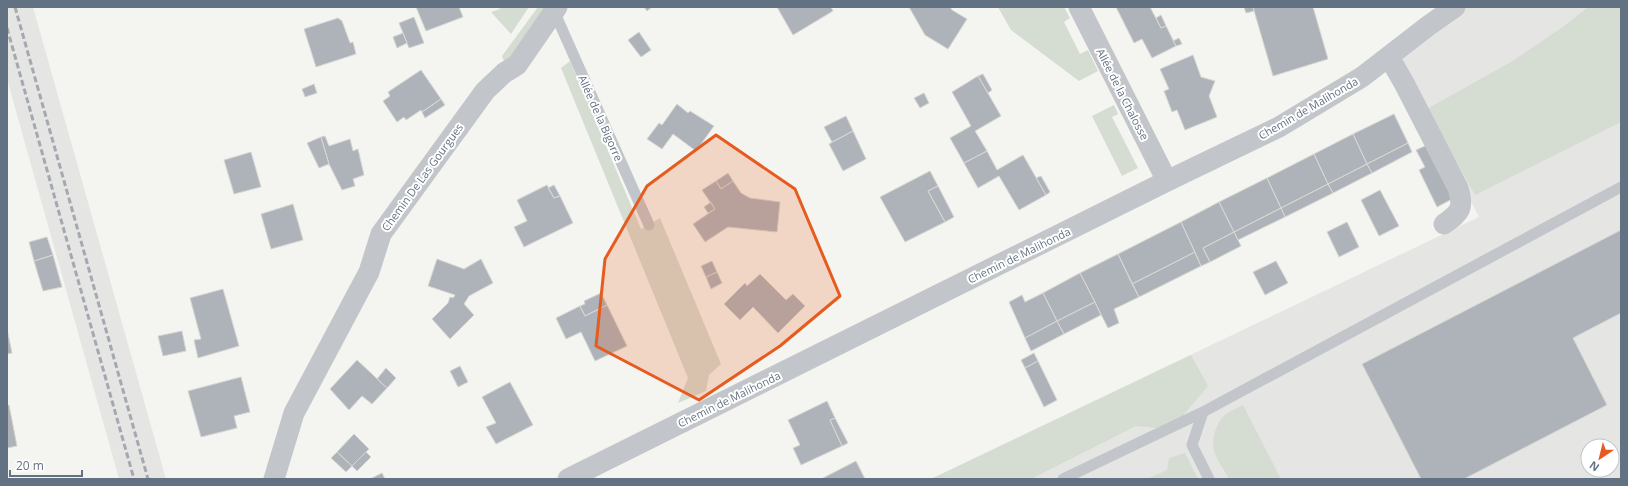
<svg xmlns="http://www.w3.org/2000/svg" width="1628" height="486" viewBox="0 0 1628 486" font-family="'Open Sans',sans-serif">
  <rect width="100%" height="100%" fill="#f4f5f0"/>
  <path fill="#e5e6e4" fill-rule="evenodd" d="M7 7H33L166 479H119L7 79Z
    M1455 7H1621V479H931L1479 217 1394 52ZM1588 446H1612V470H1588Z"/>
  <path fill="#d5dcd1" d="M499 7H529L511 34 491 12 500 9Z
    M538 7H546L505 64 502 56Z
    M998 7H1064L1070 18 1064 22 1080 54 1088 50 1098 71 1079 81 1011 30Z
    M1588 7H1621V122L1475 195 1427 109 1511 62 1567 24Z
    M570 61 641 229 660 218 721 364 709 375 706 391 678 403 688 378 561 68Z
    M1114 105 1118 114 1112 117 1138 168 1122 176 1092 116Z
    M1191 355 1208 386 1181 418 1156 428 1136 426 1031 479H931Z
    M1243 405 1281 479H1229C1224 470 1217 460 1214 451 1211 439 1216 422 1226 414 1231 410 1238 408 1243 405Z
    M1185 453 1198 479H1147L1167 470 1169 458Z"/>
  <path fill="#adb3b9" stroke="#d6d6d3" d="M416 7H459L463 17 426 31Z
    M644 7H652L647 11Z
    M777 7H831L833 11 793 35Z
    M909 7H950L952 10 967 19 948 49 925 35Z
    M1116 7H1150L1161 28 1166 26 1176 46 1152 58 1142 39 1134 43Z
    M1244 7H1253L1254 11 1246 13Z
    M1253 7H1313L1328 59 1273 76Z
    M1161 15 1166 26 1161 28 1156 18Z
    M414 17 424 43 409 48 399 23Z
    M338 18 342 21 350 43 353 42 356 54 316 67 304 29Z
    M639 32 651 50 641 57 628 40Z
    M403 33 407 43 397 48 393 37Z
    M1179 38 1182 44 1176 46 1173 41Z
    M1193 55 1201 77 1215 81 1209 96 1217 117 1185 130 1177 110 1172 112 1164 91 1169 89 1160 69Z
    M421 70 441 99 422 112 421 110 406 120 404 117 397 122 383 101 390 96 388 92Z
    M983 74 992 90 988 93 978 76Z
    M978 76 1001 116 975 131 987 151 964 163 950 138 971 126 952 92Z
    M314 84 317 93 305 97 302 89Z
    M924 93 929 103 920 108 914 98Z
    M441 99 445 105 425 118 422 112Z
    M677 104 688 113 690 111 714 126 696 151 673 134 662 149 647 139 659 123 662 125Z
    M1394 114 1408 143 1367 164 1353 134Z
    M846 116 853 131 832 142 824 127Z
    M853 131 866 159 843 171 829 144Z
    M1353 134 1367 164 1328 184 1314 154Z
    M325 136 329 146 350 139 353 151 358 149 364 175 353 179 355 186 342 190 329 164 321 137Z
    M321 137 329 164 319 168 307 143Z
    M1408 143 1412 152 1372 173 1367 164Z
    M1427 145 1454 198 1437 207 1419 170 1425 167 1416 150Z
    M987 151 997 170 1023 155 1046 195 1019 210 999 176 978 188 964 163Z
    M251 152 261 187 234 194 224 160Z
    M1314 154 1328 184 1281 208 1267 178Z
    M1367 164 1372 173 1333 193 1328 184Z
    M930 171 938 186 928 191 945 222 905 242 880 197Z
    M728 173 733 181 721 189 716 181Z
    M1041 176 1050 192 1046 195 1036 178Z
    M1267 178 1281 208 1234 232 1219 202Z
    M716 181 721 189 733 181 741 193 750 198 780 202 777 232 728 227 705 242 693 224 715 209 702 190Z
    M1328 184 1333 193 1285 217 1281 208Z
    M547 185 554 198 560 196 573 223 524 247 514 227 527 221 517 200Z
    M554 185 560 196 554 198 548 188Z
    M938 186 954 217 945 222 928 191Z
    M1380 190 1399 226 1379 236 1361 200Z
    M711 202 715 209 708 213 704 207Z
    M1219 202 1234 232 1203 248 1210 262 1201 266 1181 222Z
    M293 204 303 240 271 249 261 214Z
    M1281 208 1285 217 1238 240 1234 232Z
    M1181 222 1195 252 1132 284 1118 254Z
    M1347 222 1359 247 1339 257 1327 232Z
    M1621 230V313L1573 338 1607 405 1464 479H1421L1362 364Z
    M1234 232 1241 246 1210 262 1203 248Z
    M47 237 53 255 34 261 29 242Z
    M1195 252 1201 266 1139 297 1132 284Z
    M1118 254 1139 297 1114 309 1119 323 1108 328 1080 273Z
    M53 255 62 287 43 291 34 261Z
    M437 259 464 269 481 259 493 283 469 296 464 304 474 315 450 339 432 319 448 303 450 297 453 298 455 295 428 286Z
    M712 261 717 272 706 277 701 266Z
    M1276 261 1288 283 1265 295 1253 272Z
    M717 272 722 283 711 289 706 277Z
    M1080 273 1095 302 1057 321 1043 293Z
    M760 274 786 300 793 294 805 306 778 333 753 307 740 320 724 304 745 283 747 286Z
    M223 289 239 346 198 358 194 340 201 339 190 298Z
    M601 293 607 305 585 316 580 306 585 304 584 301Z
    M1043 293 1057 321 1025 338 1009 302 1022 295 1025 302Z
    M1095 302 1101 315 1064 334 1057 321Z
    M607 305 627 346 595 361 581 332 566 339 556 318 580 306 585 316Z
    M1057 321 1064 334 1031 351 1025 338Z
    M7 329 12 353 7 354Z
    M182 331 186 351 163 356 158 336Z
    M1034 353 1038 361 1025 368 1021 360Z
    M357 360 387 388 372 404 362 396 349 410 330 389Z
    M1038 361 1057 400 1044 407 1025 368Z
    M460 366 468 382 458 387 450 371Z
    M386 368 396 378 387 388 377 379Z
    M241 377 250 412 234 416 237 428 201 437 188 391Z
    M510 382 533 425 496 444 486 427 496 423 482 397Z
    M827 401 835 418 830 420 842 446 801 465 793 448 800 445 788 420Z
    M7 405H9L17 446 7 448Z
    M835 418 848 443 842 446 830 420Z
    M354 434 369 449 352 466 337 452Z
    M337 452 352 466 346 472 331 458Z
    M366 452 371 457 357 471 352 466Z
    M856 461 865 479H824L823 478Z
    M382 473 385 479H370Z"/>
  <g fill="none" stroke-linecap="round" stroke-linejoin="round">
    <path stroke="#c2c5c9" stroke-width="11" d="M554 11 649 225
      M1063 479 1203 412
      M1209 479 1192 445 1203 412 1621 187"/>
    <path stroke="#c2c5c9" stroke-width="21" d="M1079 7 1167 181
      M1389 57 1404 83 1458 188C1464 208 1461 212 1444 224
      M274 479 294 413 369 272 381 234 485 91 504 73 517 65 557 7
      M568 479 1167 181 1279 127 1362 77 1428 26 1455 7"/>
    <path stroke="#a4a9af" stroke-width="3" stroke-dasharray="6 3" stroke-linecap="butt" d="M15 7 148 479
      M7 28 134 479"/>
  </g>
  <path fill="#e65b1f" fill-opacity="0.2" stroke="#e65b1f" stroke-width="3" stroke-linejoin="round" d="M716 135 795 189 840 296 780 346 699 400 596 346 605 259 647 186Z"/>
  <g text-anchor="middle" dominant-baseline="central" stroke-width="4" stroke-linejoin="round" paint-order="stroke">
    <g font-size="11" fill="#637282" stroke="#fff">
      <text transform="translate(1123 94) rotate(63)">Allée de la Chalosse</text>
      <text transform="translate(1308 108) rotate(-30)">Chemin de Malihonda</text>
      <text transform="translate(601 118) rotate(66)">Allée de la Bigorre</text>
      <text transform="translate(422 177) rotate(-54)">Chemin De Las Gourgues</text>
      <text transform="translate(1019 255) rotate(-26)">Chemin de Malihonda</text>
      <text transform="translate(729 399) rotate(-26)">Chemin de Malihonda</text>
    </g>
  </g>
  <rect width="1628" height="486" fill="none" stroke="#637282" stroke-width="16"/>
  <g transform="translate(1600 458) rotate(215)"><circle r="19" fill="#ffffff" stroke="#c1c7cd"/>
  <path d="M0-3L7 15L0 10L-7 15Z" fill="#e65b1f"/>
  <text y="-6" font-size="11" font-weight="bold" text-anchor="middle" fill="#637282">N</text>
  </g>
  <path d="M10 470v6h72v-6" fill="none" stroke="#637282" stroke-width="2"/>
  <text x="16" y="470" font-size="12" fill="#637282" stroke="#ffffff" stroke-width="3" paint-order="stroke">20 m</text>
</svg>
